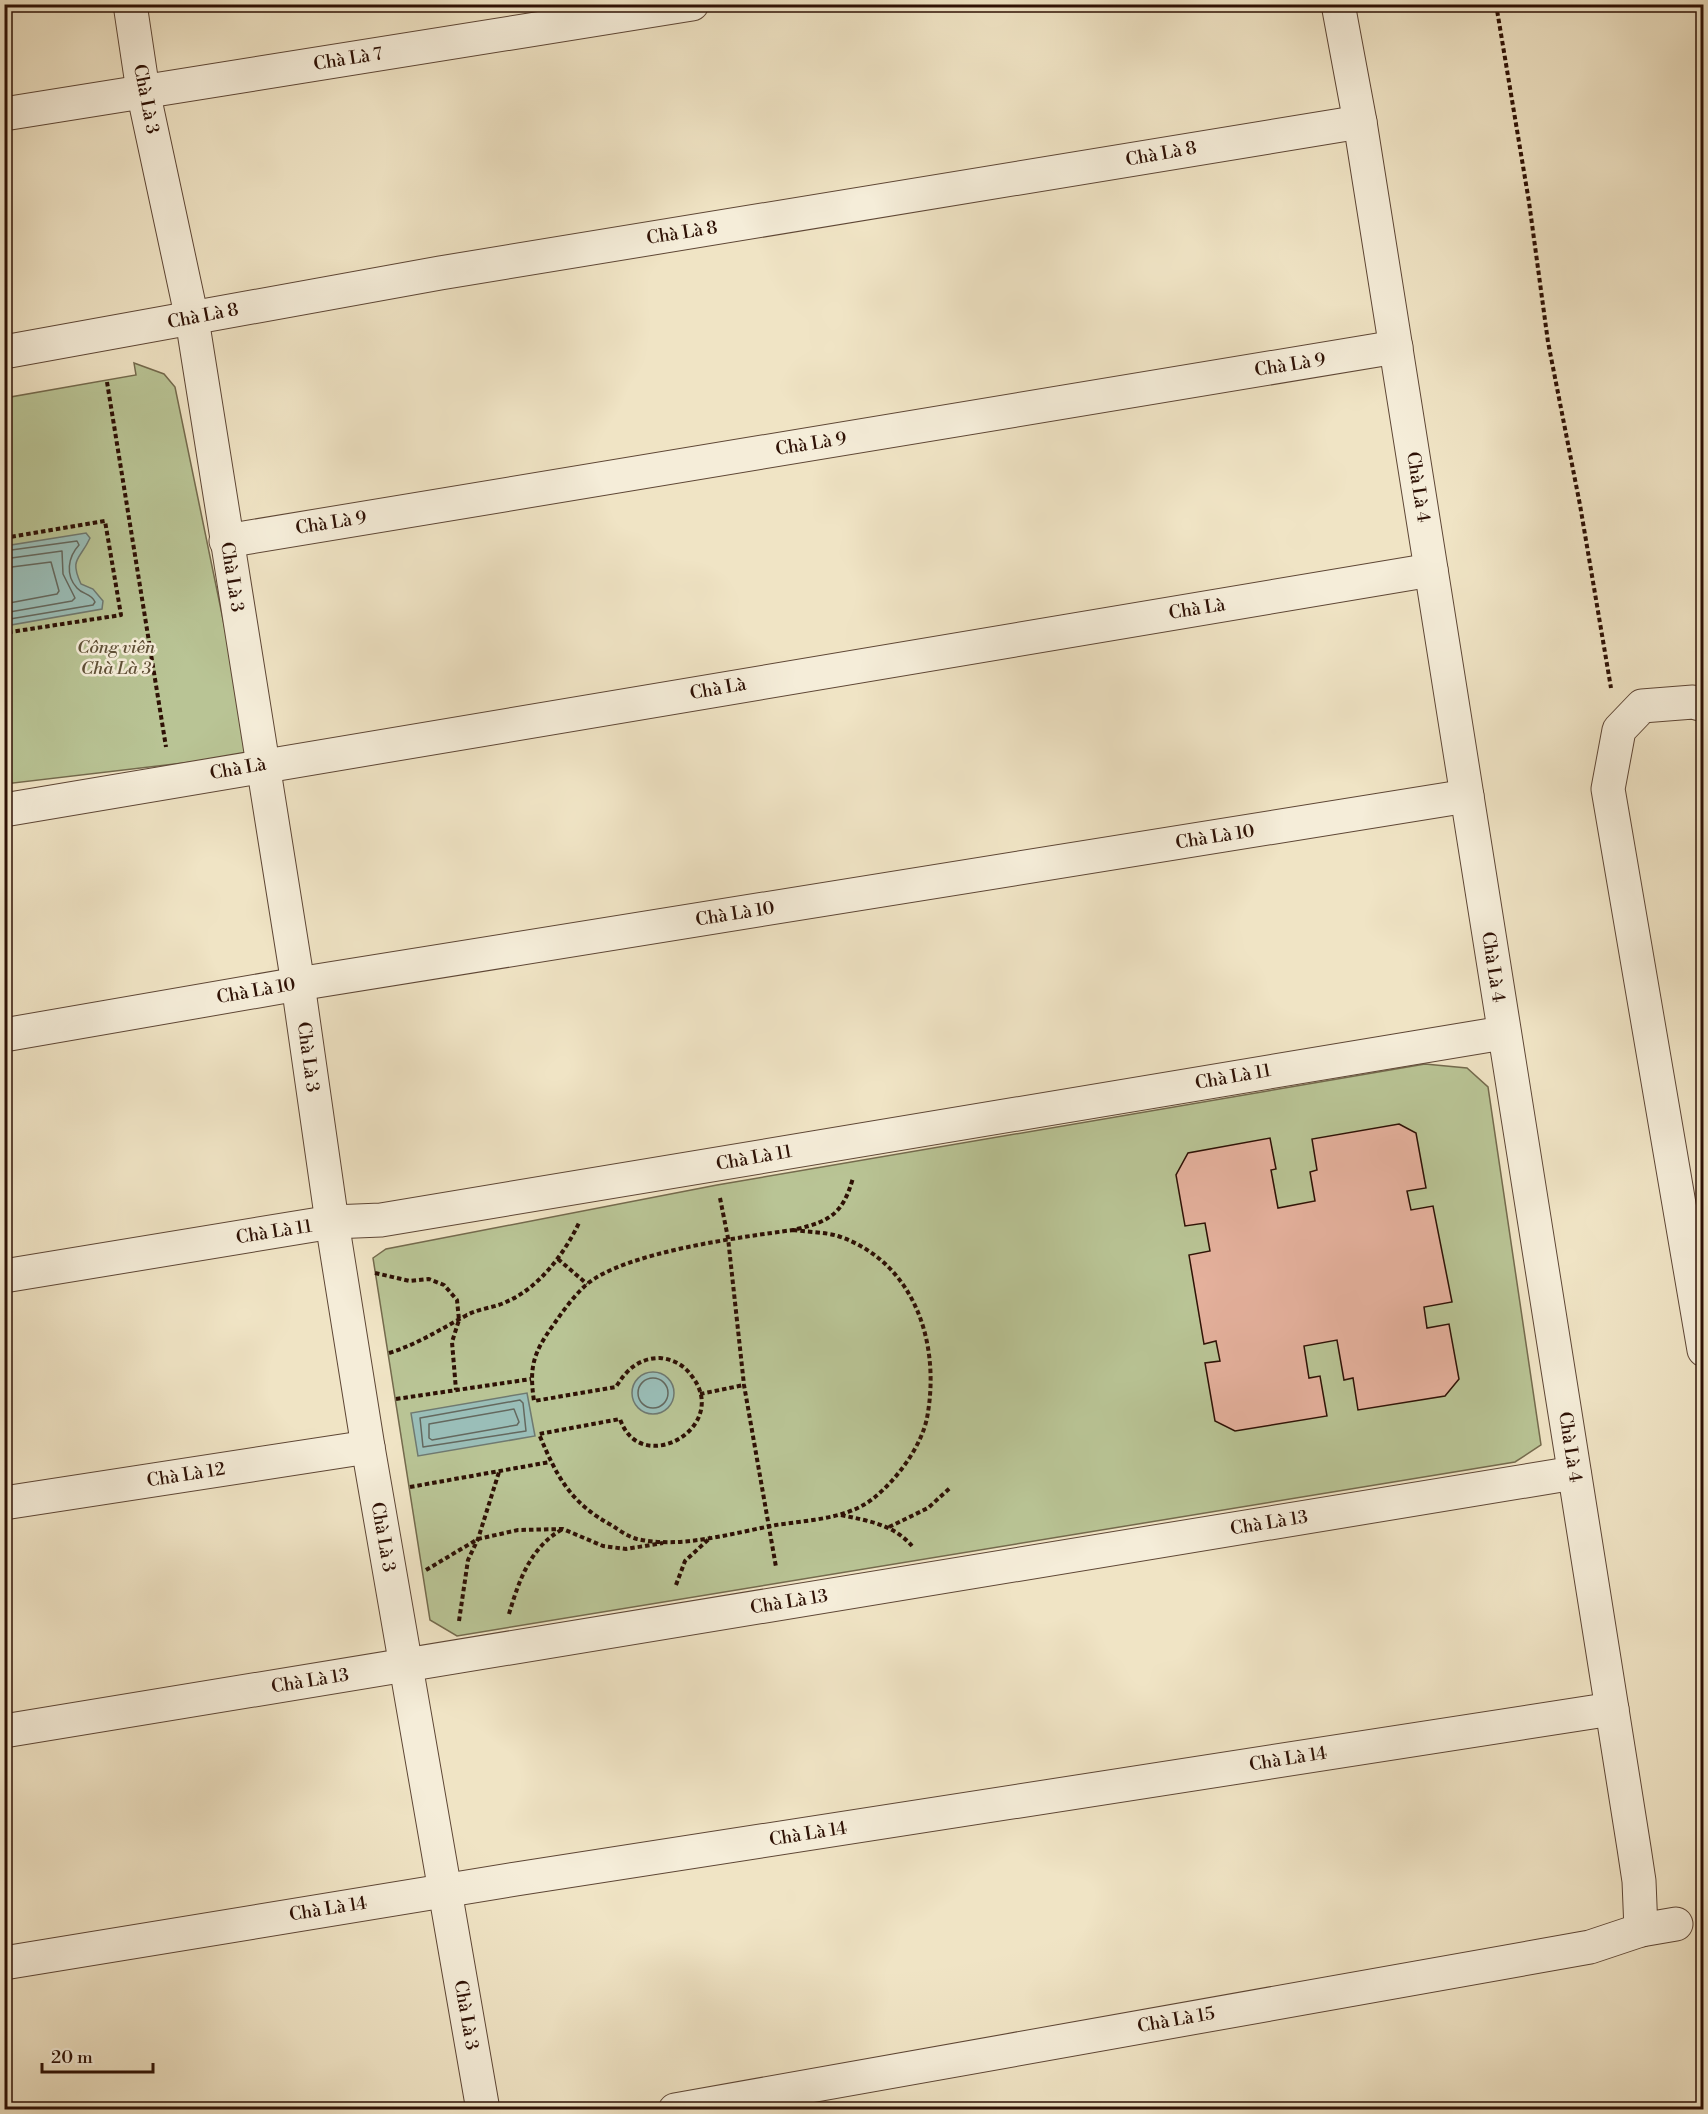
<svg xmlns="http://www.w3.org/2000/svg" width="1708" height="2114" viewBox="0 0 1708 2114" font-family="'Libre Bodoni',serif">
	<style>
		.green { fill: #b9c495; stroke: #746a4d; stroke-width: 1.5 }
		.water { fill: #9abeb8; stroke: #6f7970; stroke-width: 1.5 }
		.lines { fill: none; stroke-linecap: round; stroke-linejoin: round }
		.shore { stroke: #64685e; stroke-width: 1.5 }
		.building { fill: #e4b09c; stroke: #2e1105; stroke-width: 1.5 }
		.minor-casing { stroke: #5e4635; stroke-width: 35 }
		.path { stroke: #2e1105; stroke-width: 4; stroke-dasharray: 4.5 3; stroke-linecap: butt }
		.minor { stroke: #f5edd9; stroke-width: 33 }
		.labels { text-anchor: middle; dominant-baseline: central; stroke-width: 5; stroke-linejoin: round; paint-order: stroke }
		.street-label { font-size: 18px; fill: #2e1105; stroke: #f5edd9 }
		.park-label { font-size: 18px; font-style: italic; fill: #5f5037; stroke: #f5edd9 }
	</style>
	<rect width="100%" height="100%" fill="#f0e4c5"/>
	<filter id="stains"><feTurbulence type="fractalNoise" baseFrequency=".00333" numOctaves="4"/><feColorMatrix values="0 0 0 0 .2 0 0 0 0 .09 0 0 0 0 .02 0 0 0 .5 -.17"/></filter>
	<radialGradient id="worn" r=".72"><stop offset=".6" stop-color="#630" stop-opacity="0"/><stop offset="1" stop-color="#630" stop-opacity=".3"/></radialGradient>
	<g class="green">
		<polygon points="134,363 164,374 175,387 251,755 5,784 5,398 136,375"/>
		<polygon points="1425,1064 1467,1068 1488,1087 1541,1445 1515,1462 457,1636 430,1620 373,1258 386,1249 717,1185"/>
	</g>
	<g class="water">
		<path d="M86 533 90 538C80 560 69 558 81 584L93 589 103 601 102 609 5 626V546Z"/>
		<circle cx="653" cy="1393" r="21"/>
		<polygon points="527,1393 535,1436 418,1456 411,1413"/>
	</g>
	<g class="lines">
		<g class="shore">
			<path d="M4 551 77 541 79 545C68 557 65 575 77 588 83 595 91 593 95 602L93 605 4 620"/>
			<polyline points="4,559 62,551 63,574 75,598 72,601 4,613"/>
			<polyline points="4,568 51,562 59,591 57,594 4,604"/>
			<circle cx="653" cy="1393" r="15"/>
			<polygon points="520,1400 523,1403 526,1431 423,1447 420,1418"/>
			<polygon points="514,1409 519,1422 517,1425 432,1440 429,1438 429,1424"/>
		</g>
	</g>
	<polygon class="building" points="1399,1124 1416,1133 1426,1188 1407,1191 1411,1210 1433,1206 1452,1302 1424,1307 1427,1328 1449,1324 1459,1379 1445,1396 1358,1410 1353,1378 1344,1380 1337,1340 1304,1346 1309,1378 1320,1376 1327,1416 1235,1431 1215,1421 1205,1363 1220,1361 1216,1341 1204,1344 1189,1255 1210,1251 1205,1223 1185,1226 1176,1175 1188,1153 1270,1138 1276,1169 1271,1170 1278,1208 1315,1201 1310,1172 1317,1170 1312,1139"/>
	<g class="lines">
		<defs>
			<g id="minor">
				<polyline points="130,4 143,91 192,319 298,984 332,1222 368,1447 483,2110"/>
				<polyline points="1338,4 1360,122 1634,1848 1639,1881 1641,1930"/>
				<polyline points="4,114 692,4"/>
				<polyline points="4,352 440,273 1360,122"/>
				<polyline points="226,541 1396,347"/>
				<polyline points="1704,705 1693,702 1642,706 1619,730 1608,789 1704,1350"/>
				<polyline points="4,810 1431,570"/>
				<polyline points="4,1035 298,984 1467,796"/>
				<polyline points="4,1276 332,1222 381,1220 1503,1033"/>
				<polyline points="4,1503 368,1447"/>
				<polyline points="4,1731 1574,1473"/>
				<polyline points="4,1963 516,1879 1612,1709"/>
				<polyline points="675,2110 1590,1947 1641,1930 1676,1924"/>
			</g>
		</defs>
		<use href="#minor" class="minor-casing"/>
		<g class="path">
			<polyline points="1496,4 1529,202 1548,342 1580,505 1611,688"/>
			<polyline points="107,382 166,747"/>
			<polyline points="4,538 105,521 121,615 4,633"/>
			<polyline points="720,1198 728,1238 744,1385 776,1567"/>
			<path d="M797 1229C831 1221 843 1213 853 1178"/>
			<path d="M793 1230C807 1232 825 1232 838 1236 915 1262 941 1344 927 1418 921 1447 897 1479 875 1497 849 1519 809 1520 776 1525 733 1533 681 1549 637 1539 629 1537 620 1531 613 1526 570 1503 557 1477 539 1434L620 1419C640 1479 733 1427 691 1375 684 1365 672 1359 660 1358 639 1358 626 1370 616 1387L534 1401C529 1367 533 1353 554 1324 563 1311 573 1297 586 1285 624 1252 742 1237 793 1230Z"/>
			<polyline points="558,1259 587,1284"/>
			<polyline points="375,1273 410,1281 429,1279 444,1285 457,1300 459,1320 452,1342 456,1390"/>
			<path d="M389 1353C418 1344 441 1329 467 1315 480 1308 494 1308 506 1302 539 1288 564 1254 579 1223"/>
			<polyline points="700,1394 744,1385"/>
			<polyline points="396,1399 531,1379"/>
			<polyline points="410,1487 550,1462"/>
			<path d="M841 1515C868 1521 893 1524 912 1546"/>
			<polyline points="889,1527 928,1508 951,1487"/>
			<polyline points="426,1570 478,1539 518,1530 563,1529 603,1546 626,1549 663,1543"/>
			<polyline points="676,1585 685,1561 711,1537"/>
			<path d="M509 1614C519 1580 531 1546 563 1529"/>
			<polyline points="459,1621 468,1560 478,1539 499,1472"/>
		</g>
		<use href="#minor" class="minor"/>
	</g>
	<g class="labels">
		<g class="street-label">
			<text transform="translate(348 59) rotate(-9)">Chà Là 7</text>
			<text transform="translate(146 99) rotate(79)">Chà Là 3</text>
			<text transform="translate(1161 154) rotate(-10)">Chà Là 8</text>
			<text transform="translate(682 233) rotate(-9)">Chà Là 8</text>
			<text transform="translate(203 316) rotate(-11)">Chà Là 8</text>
			<text transform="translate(1290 365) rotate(-9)">Chà Là 9</text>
			<text transform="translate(811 444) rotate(-9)">Chà Là 9</text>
			<text transform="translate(1418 487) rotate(81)">Chà Là 4</text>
			<text transform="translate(331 523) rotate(-9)">Chà Là 9</text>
			<text transform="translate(232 577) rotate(81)">Chà Là 3</text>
			<text transform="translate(1197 609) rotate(-9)">Chà Là</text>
			<text transform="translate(718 689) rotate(-10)">Chà Là</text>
			<text transform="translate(238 769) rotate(-10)">Chà Là</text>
			<text transform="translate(1215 837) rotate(-9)">Chà Là 10</text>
			<text transform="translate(735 914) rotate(-9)">Chà Là 10</text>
			<text transform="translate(1493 967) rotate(81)">Chà Là 4</text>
			<text transform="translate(256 991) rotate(-10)">Chà Là 10</text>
			<text transform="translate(308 1057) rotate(82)">Chà Là 3</text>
			<text transform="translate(1233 1077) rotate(-10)">Chà Là 11</text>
			<text transform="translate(754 1158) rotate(-10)">Chà Là 11</text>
			<text transform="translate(274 1232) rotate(-9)">Chà Là 11</text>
			<text transform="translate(1570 1447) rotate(81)">Chà Là 4</text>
			<text transform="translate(186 1475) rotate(-9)">Chà Là 12</text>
			<text transform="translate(1269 1523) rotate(-9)">Chà Là 13</text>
			<text transform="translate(383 1537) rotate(80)">Chà Là 3</text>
			<text transform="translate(789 1602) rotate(-9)">Chà Là 13</text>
			<text transform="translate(310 1681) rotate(-9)">Chà Là 13</text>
			<text transform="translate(1288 1759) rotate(-9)">Chà Là 14</text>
			<text transform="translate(808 1834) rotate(-9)">Chà Là 14</text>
			<text transform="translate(328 1909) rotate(-9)">Chà Là 14</text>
			<text transform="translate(466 2015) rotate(80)">Chà Là 3</text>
			<text transform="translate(1176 2020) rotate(-10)">Chà Là 15</text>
		</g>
		<g class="park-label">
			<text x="116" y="647">Công viên<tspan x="116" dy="21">Chà Là 3</tspan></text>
		</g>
	</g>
	<rect width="1708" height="2114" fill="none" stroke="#f0e4c5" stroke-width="24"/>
	<rect x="6" y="6" width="1696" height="2102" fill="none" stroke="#2e1105" stroke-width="3"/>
	<rect x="12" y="12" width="1684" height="2090" fill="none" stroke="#2e1105" stroke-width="1.5"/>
	<path d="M42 2063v9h111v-9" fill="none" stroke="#2e1105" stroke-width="3"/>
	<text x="51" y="2063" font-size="18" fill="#2e1105" stroke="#f5edd9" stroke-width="4.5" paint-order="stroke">20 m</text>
	<rect width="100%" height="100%" filter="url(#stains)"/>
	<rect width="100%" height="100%" fill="url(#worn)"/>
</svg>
